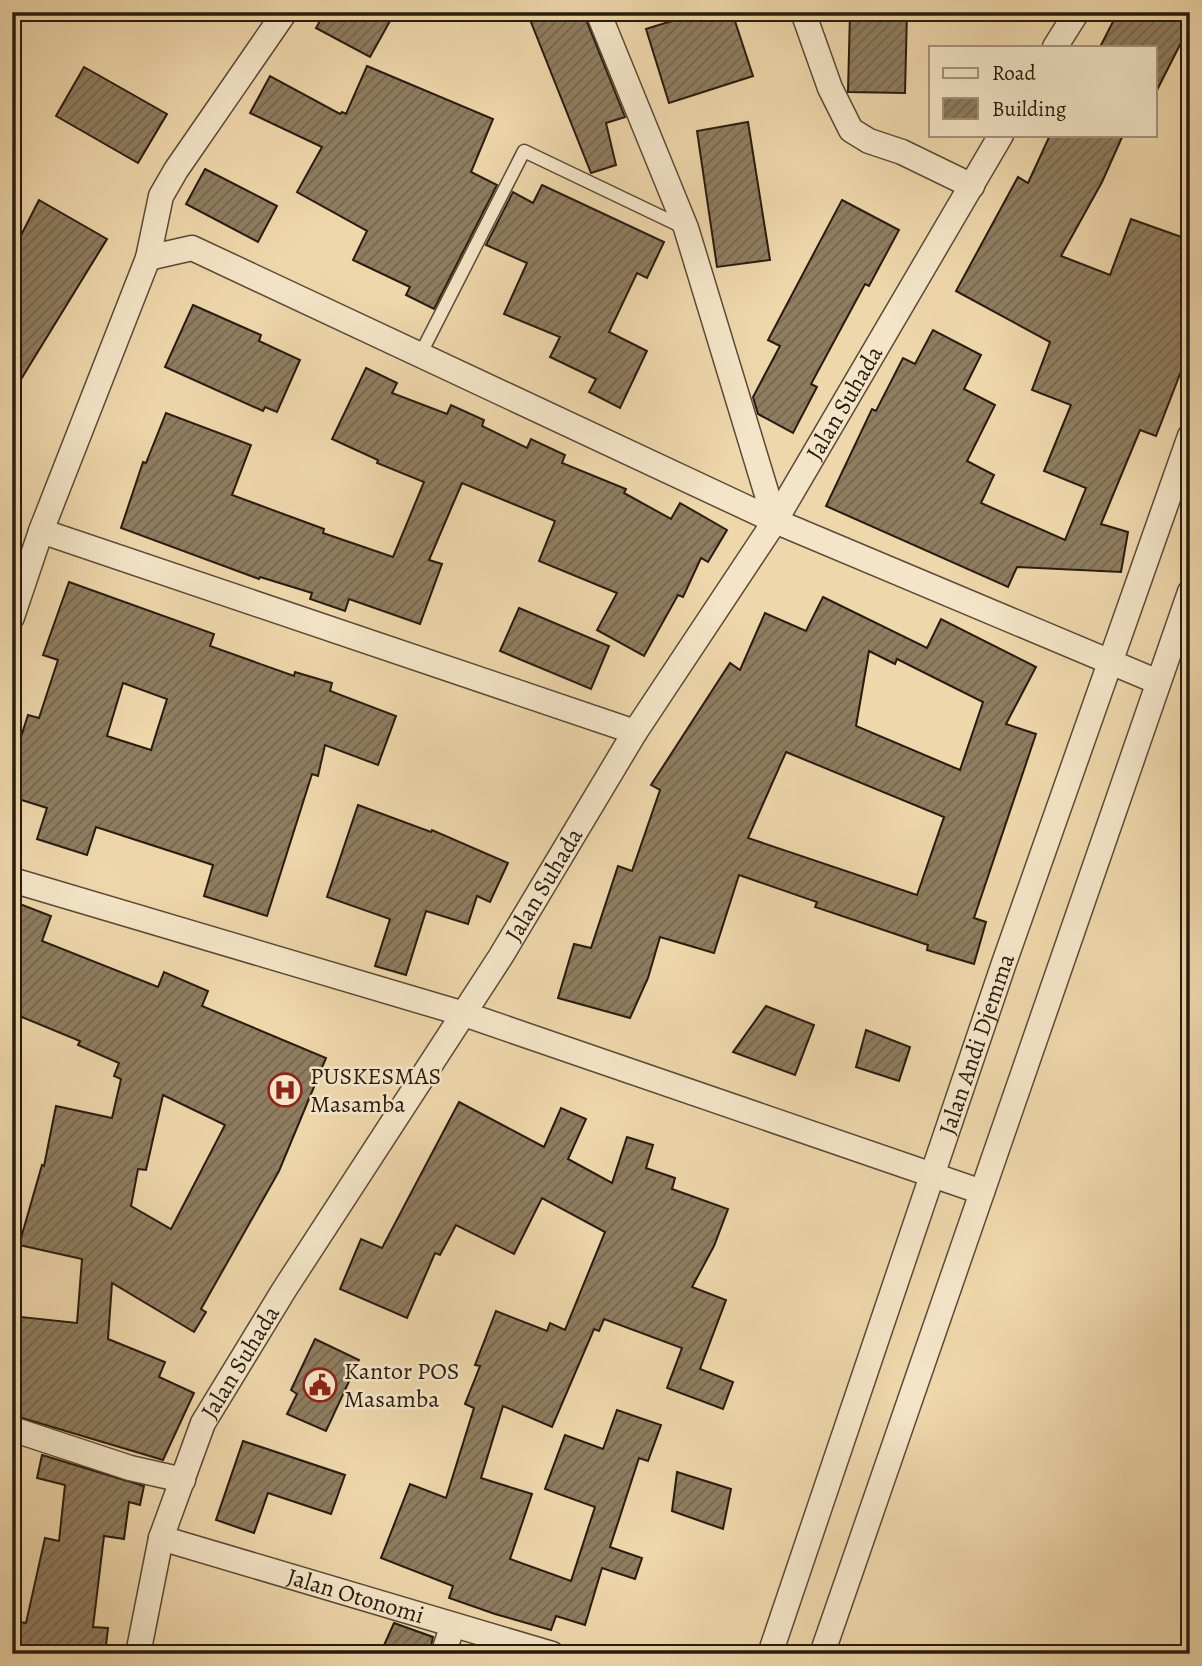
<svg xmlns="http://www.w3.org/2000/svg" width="1202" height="1666" viewBox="0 0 1202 1666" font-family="Alegreya,serif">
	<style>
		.building { fill: url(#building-hatch); stroke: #291b0f; stroke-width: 2; fill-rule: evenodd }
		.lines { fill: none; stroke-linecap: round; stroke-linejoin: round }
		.lane-casing { stroke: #5a4a36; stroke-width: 15 }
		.street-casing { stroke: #5a4a36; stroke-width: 27 }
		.lane { stroke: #f4e5c8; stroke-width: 12 }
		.street { stroke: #f4e5c8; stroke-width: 24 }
		.labels { text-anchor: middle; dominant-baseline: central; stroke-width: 5; stroke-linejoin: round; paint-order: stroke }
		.street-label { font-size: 24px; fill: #291b0f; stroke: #f4e5c8 }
		.poi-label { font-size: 24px; fill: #291b0f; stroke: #f4e5c8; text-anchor: start }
	</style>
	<defs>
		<pattern id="building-hatch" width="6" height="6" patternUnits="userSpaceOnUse" patternTransform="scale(1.75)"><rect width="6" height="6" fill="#8f7d60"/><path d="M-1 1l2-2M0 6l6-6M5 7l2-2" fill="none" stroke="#75664e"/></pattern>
	</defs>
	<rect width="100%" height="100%" fill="#eed7ab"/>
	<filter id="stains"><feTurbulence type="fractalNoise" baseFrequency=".00286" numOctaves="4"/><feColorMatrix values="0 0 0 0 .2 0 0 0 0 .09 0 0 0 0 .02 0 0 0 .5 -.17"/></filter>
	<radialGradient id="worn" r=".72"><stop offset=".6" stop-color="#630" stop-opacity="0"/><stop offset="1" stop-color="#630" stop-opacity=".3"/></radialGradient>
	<g class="building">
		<polygon points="325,12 395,12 370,57 316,28"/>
		<polygon points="527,12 583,12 625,117 606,123 616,165 591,173"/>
		<polygon points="701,12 732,12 753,76 669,103 646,29"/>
		<polygon points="850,12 907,12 905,93 848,92"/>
		<polygon points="1118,12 1190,12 1190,25 1155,94 1155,47 1100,47"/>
		<polygon points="367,66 493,119 471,172 497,185 434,309 406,295 410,287 353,260 367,231 297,192 322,147 250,113 270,76 340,114 342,112 346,114"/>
		<polygon points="84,67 167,114 138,163 56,116"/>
		<polygon points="748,122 770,260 717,267 697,131"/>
		<polygon points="1050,135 1123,135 1102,182 1061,256 1110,275 1131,219 1190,240 1190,348 1156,436 1140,430 1101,524 1128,532 1121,572 1017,567 1008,587 826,506 872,409 876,411 903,358 915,364 933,330 981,355 964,389 995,405 967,461 994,475 981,503 1065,540 1086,488 1044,471 1071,405 1032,390 1050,342 956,291 1018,177 1028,183"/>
		<polygon points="205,169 277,206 258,242 186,204"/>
		<polygon points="542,185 664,242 647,278 637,273 609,332 647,351 620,408 589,392 596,379 550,357 560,337 504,314 527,263 486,245 513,192 533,203"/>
		<polygon points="39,200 107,239 12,394 12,253"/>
		<polygon points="842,200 899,230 869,286 865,284 811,384 817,387 793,433 758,414 753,397 780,346 768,340"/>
		<polygon points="193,305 261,335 259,341 300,360 277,412 265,407 263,411 165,367"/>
		<polygon points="366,368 397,383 392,393 447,414 451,405 484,420 482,426 527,448 531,439 565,455 562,463 626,489 624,493 671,519 680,503 727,530 708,562 701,558 683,597 678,595 644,656 597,630 617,593 539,561 555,521 462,483 429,560 442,564 420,624 349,599 345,611 310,599 312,593 260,577 259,579 121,528 143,462 146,463 166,413 251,445 232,495 324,529 323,533 393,557 424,482 377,463 378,460 332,439"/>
		<path d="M69 582 214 634 210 646 294 676 295 672 332 683 330 691 396 716 378 765 325 745 318 776 312 774 267 916 204 896 213 865 96 827 87 855 37 839 47 808 12 797V765L28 715 39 718 58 660 43 655ZM123 683 167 699 151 750 107 736Z"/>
		<path d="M823 597 927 648 941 619 1036 667 1006 724 1036 734 974 918 986 922 974 964 927 950 928 945 815 907 817 902 739 875 714 953 660 937 648 978 630 1018 558 998 574 944 591 948 618 866 632 871 660 790 651 785 730 663 740 670 765 613 806 631ZM869 651 895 664 897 659 983 702 960 770 856 726ZM786 752 944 817 917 895 748 838Z"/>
		<polygon points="519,608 609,646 591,689 500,651"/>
		<polygon points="358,805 431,832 432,830 508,863 490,902 477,896 468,924 426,911 406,975 375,966 390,919 327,897"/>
		<path d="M12 901 51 916 42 941 158 987 164 972 208 991 202 1006 326 1058 279 1171 201 1309 206 1312 194 1332 112 1283 108 1339 165 1362 159 1377 194 1393 163 1460 12 1415V1316L77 1323 82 1259 19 1245 42 1165 44 1166 56 1106 112 1118 121 1079 114 1076 119 1063 78 1045 80 1041 12 1013ZM163 1095 225 1125 171 1229 131 1206 138 1169 146 1170Z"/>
		<polygon points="766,1006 814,1025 795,1075 733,1052"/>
		<polygon points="866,1030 910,1047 899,1081 856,1067"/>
		<polygon points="459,1102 544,1147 561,1108 586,1119 568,1159 612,1183 627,1137 653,1145 646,1168 675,1178 672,1189 728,1209 714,1246 692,1287 726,1300 700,1369 733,1382 723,1409 667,1388 682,1348 604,1319 599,1331 594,1329 552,1427 503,1406 481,1478 532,1494 510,1559 571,1581 595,1507 545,1489 565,1435 603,1449 617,1410 661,1425 648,1461 639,1458 610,1547 642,1558 635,1579 602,1568 585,1625 556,1616 551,1630 495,1614 449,1598 453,1586 381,1558 410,1484 446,1498 474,1408 465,1404 480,1366 475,1365 496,1311 547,1331 550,1323 565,1330 605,1232 542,1198 514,1254 456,1225 440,1255 435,1253 407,1318 340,1289 361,1239 382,1248"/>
		<polygon points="315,1339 359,1360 326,1431 287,1414 297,1394 291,1390"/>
		<polygon points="243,1441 345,1475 331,1514 268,1493 254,1533 216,1520"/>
		<polygon points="42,1455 144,1486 140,1505 129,1502 124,1539 104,1536 93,1627 108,1628 105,1654 12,1654 12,1621 26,1623 45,1538 59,1541 65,1485 37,1478"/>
		<polygon points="677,1472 731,1489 723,1529 672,1511"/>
		<polygon points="394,1623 433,1637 429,1654 380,1654"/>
	</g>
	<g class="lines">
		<defs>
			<polyline id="lane" points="420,355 524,151 685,228"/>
			<g id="street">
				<polyline points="598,12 686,228 775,521"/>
				<polyline points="803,12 830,88 851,130 869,141 902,152 972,186"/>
				<polyline points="1055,47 1077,12"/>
				<polyline points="148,258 161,196 176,170 285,12"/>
				<polyline points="41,531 635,732"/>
				<polyline points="12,617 41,531 148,258 192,248 775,521 1158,682"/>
				<polyline points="12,880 464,1014 982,1192"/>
				<polyline points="12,1429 130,1468 183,1480"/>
				<path id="s1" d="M161 1538 552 1654"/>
				<path id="s2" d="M138 1654 161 1538 203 1423 284 1290 501 956 635 732 775 521 1001 135"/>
				<polyline points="443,1654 453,1625"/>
				<path id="s3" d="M770 1654 1004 963 1190 436"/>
				<polyline points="822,1654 1190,592"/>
			</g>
		</defs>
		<use href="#lane" class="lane-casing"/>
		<use href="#street" class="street-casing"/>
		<use href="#lane" class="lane"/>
		<use href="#street" class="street"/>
	</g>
	<defs>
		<symbol id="hospital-ring" viewBox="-11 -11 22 22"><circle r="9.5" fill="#f4e5c8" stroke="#8f2418" stroke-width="1.5"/><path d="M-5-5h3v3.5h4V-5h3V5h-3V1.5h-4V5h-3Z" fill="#8f2418"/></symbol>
		<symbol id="civic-ring" viewBox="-11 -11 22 22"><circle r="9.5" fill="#f4e5c8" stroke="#8f2418" stroke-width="1.5"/><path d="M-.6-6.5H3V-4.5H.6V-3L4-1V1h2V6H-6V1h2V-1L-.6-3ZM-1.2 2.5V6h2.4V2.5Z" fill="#8f2418"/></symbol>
	</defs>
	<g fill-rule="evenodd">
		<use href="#hospital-ring" x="266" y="1071" width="38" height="38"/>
		<use href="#civic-ring" x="301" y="1366" width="38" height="38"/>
	</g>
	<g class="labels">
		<g class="street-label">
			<text stroke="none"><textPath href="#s2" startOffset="1446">Jalan Suhada</textPath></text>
			<text stroke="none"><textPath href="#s2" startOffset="878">Jalan Suhada</textPath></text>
			<text stroke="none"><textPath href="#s3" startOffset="644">Jalan Andi Djemma</textPath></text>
			<text stroke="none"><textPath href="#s2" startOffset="312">Jalan Suhada</textPath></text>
			<text stroke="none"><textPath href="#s1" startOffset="203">Jalan Otonomi</textPath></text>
		</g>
		<g class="poi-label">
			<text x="310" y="1076">PUSKESMAS<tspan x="310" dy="28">Masamba</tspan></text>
			<text x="344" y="1371">Kantor POS<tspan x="344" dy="28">Masamba</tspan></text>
		</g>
	</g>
	<rect width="1202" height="1666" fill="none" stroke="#eed7ab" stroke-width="42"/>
	<rect x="14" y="14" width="1174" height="1638" fill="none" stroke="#291b0f" stroke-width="3.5"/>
	<rect x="21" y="21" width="1160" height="1624" fill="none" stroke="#291b0f" stroke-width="2"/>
	<rect x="929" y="46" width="228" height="91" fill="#f4e5c8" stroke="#a3947e" stroke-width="2"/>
	<rect x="943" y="68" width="35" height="10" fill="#f4e5c8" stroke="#a3947e" stroke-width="2"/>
	<text x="992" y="80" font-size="21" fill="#291b0f">Road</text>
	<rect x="943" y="98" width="35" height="21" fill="url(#building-hatch)" stroke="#a3947e" stroke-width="2"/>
	<text x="992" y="116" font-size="21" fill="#291b0f">Building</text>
	<rect width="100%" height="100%" filter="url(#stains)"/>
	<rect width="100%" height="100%" fill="url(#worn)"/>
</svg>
